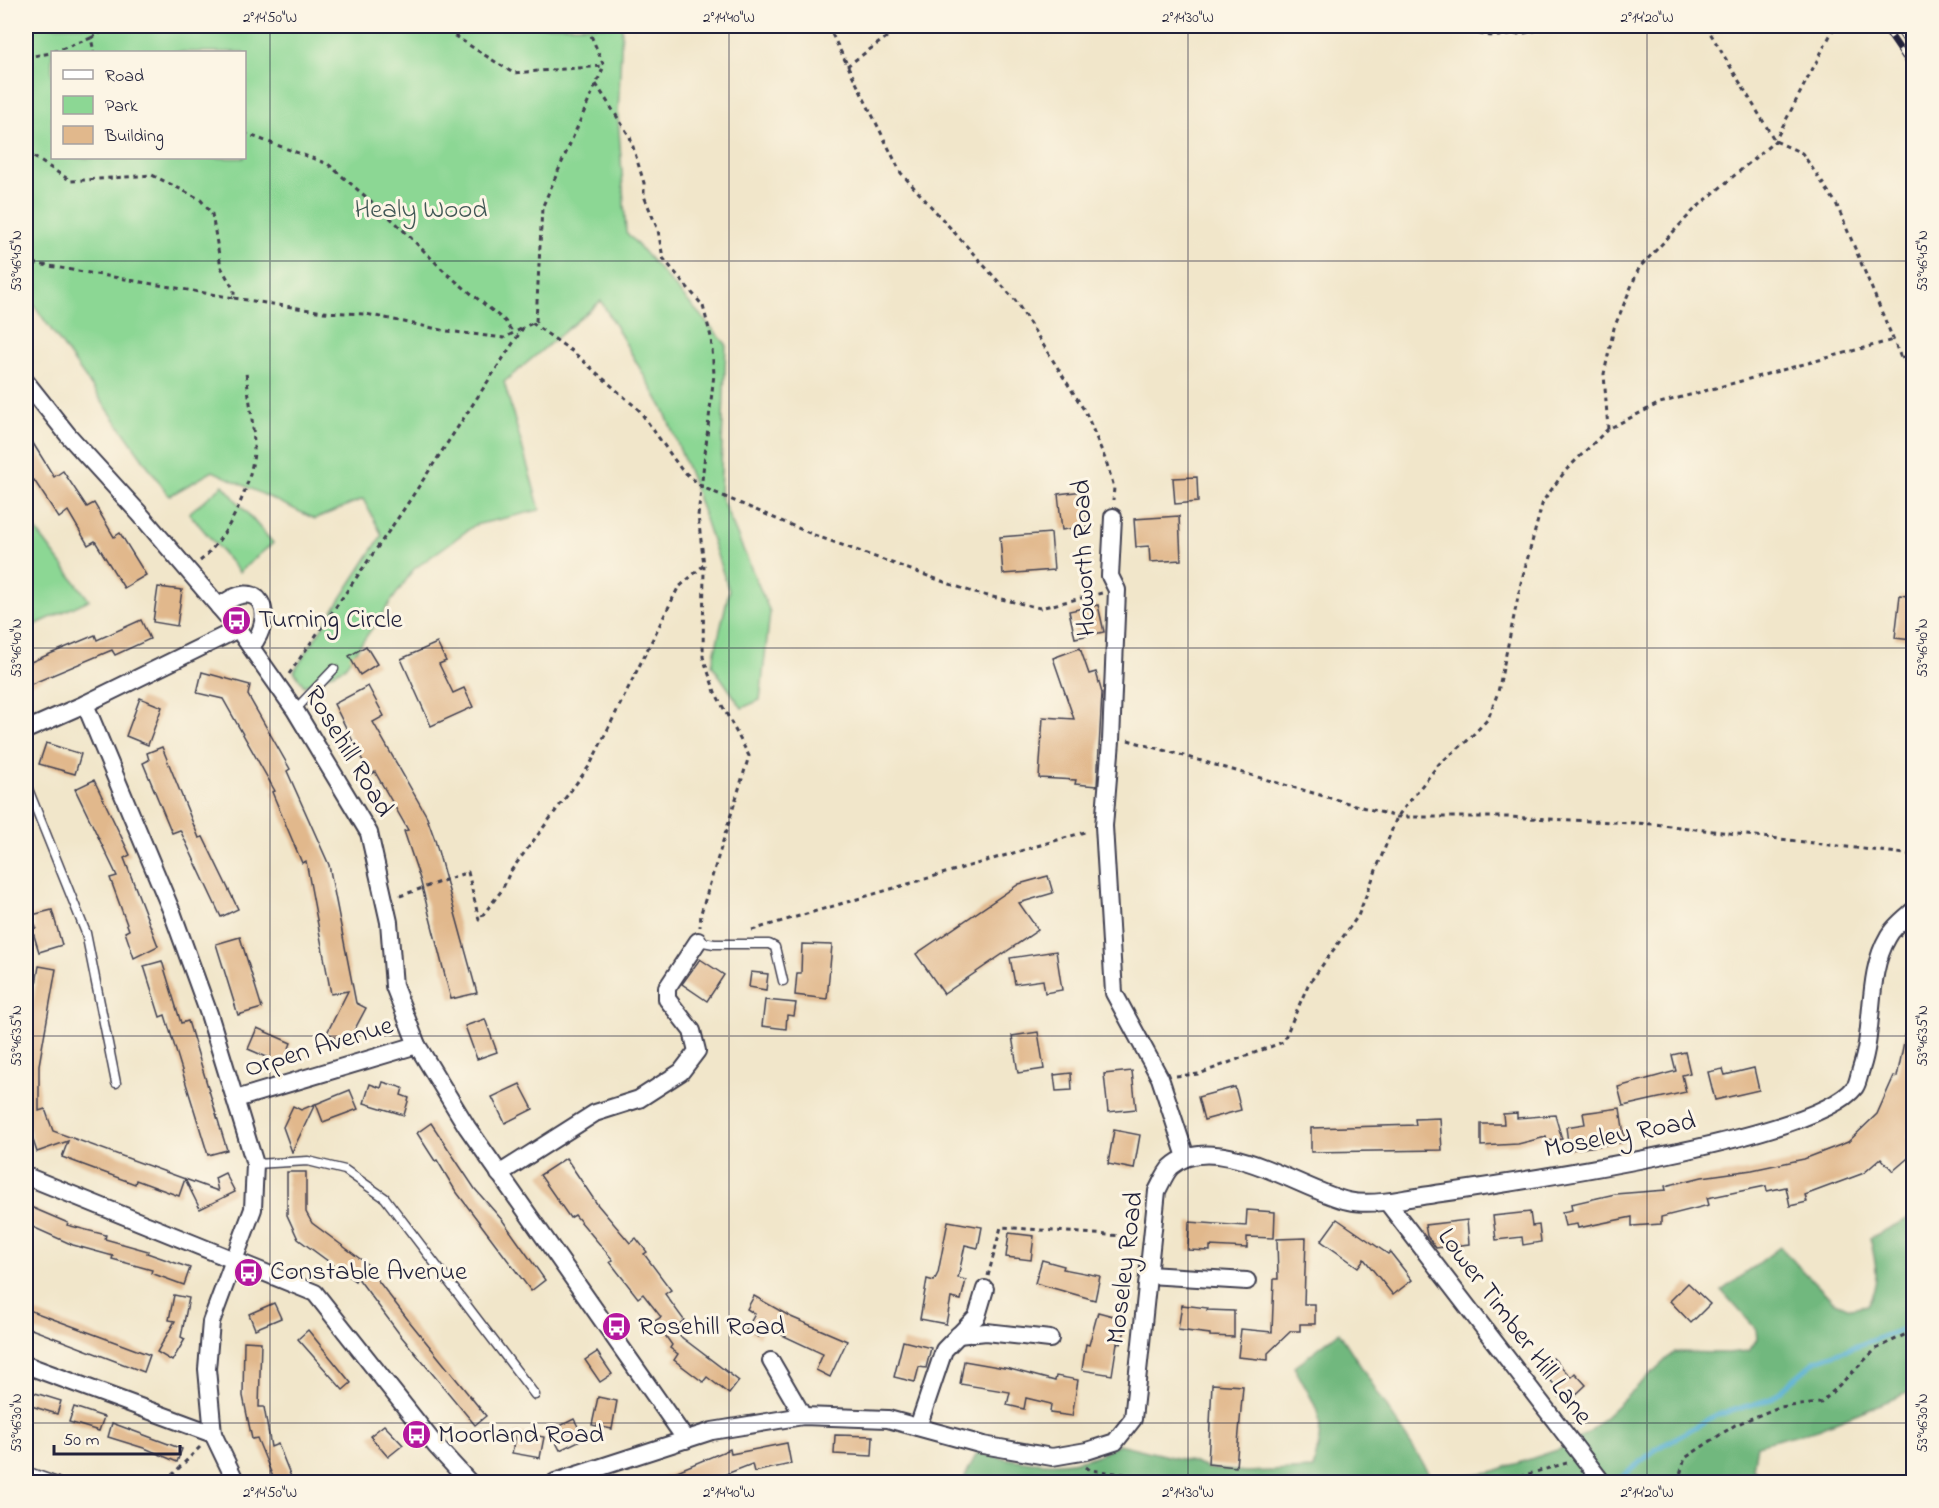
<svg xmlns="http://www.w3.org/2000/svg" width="1939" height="1508" viewBox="0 0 1939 1508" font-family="'Indie Flower',sans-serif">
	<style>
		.green { fill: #8cd794; stroke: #577c68; stroke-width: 1.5; fill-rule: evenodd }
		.forest { fill: #71b87e; stroke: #4a6d5c; stroke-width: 1.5 }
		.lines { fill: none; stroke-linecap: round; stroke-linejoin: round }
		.stream { stroke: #53aed1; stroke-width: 5 }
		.building { fill: #e1b88c }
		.service-casing { stroke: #413f50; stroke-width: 11 }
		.minor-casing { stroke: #413f50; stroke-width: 20 }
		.path { stroke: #413f50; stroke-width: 3; stroke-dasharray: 4.5 4.5; stroke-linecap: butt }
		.service { stroke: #fff; stroke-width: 8 }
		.minor { stroke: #fff; stroke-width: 16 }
		.rail-casing { stroke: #22223b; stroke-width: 7 }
		.rail { stroke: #fcf5e5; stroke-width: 4.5; stroke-dasharray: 14; stroke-linecap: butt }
		.ticks { fill: none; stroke: #22223b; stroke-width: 1.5; stroke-opacity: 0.45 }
		.labels { text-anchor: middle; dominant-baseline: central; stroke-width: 6; stroke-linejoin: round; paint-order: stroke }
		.park-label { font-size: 27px; fill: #425856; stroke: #fcf5e5 }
		.street-label { font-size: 27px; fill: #22223b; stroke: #fcf5e5 }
		.poi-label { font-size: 27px; fill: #22223b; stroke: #fcf5e5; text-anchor: start }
		.neatline { fill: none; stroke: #22223b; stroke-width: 2 }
		.ticks-label { font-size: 15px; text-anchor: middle; fill: #22223b }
	</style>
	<rect width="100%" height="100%" fill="#fcf5e5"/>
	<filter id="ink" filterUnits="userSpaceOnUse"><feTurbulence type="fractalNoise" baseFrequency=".0167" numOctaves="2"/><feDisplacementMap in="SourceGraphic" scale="12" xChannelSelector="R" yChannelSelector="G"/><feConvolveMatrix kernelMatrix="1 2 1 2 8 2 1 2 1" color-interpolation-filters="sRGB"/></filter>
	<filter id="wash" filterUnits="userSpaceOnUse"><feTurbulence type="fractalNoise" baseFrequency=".008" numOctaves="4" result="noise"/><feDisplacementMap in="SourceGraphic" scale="24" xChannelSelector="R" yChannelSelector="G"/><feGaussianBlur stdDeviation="1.35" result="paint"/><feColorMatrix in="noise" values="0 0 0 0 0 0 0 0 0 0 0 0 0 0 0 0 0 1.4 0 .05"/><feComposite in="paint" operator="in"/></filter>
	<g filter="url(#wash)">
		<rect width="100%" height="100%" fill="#f1e6ca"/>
		<g class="green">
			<path d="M26 26H622L618 116 626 232 726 344 720 495 770 612 760 700 742 708 712 665 729 591 692 480 664 410 601 301 504 382 540 510 475 525 414 569 344 668 304 686 294 671 382 535 363 499 315 519 213 471 169 496 26 294ZM52 52H244V158H52Z"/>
			<polygon points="223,485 273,543 239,572 189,513"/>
			<polygon points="26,517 89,600 26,629"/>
		</g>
		<path class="forest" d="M1913 1216V1391L1818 1429 1757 1445 1753 1469 1774 1482H962L977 1453C1028 1462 1073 1474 1119 1444L1192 1462 1209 1469 1247 1472 1313 1469C1327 1417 1319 1412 1294 1367L1339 1332 1433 1479 1491 1472 1560 1449 1588 1433 1674 1352 1727 1353 1749 1351 1757 1339 1756 1329 1722 1291 1780 1247 1833 1301 1850 1308 1867 1305C1881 1282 1876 1263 1870 1238Z"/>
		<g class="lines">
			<polyline class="stream" points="1618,1480 1655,1450 1714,1416 1771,1399 1815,1361 1914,1325"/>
		</g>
		<g id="blocks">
			<g class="building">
				<polygon points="26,432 54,477 63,471 87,507 94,503 114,537 120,533 146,575 124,588 95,541 88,545 68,511 59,518 34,480 26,485"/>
				<polygon points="1197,477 1198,502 1175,504 1173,478"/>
				<polygon points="1084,491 1088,526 1062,530 1058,494"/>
				<polygon points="1179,516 1181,560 1150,562 1149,546 1136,547 1134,519"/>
				<polygon points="1051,533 1054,570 1003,574 1000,537"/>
				<polygon points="158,587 182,590 177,626 153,622"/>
				<polygon points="1900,595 1914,597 1912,640 1895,638"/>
				<polygon points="1098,605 1104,632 1075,638 1069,611"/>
				<polygon points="141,620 150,639 115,655 112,650 29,685 26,664 95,635 97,640"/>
				<polygon points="437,643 446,661 439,664 453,693 464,688 473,707 431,726 401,659"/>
				<polygon points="366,646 377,664 360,675 349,656"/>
				<polygon points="1080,648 1089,674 1096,672 1102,693 1097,786 1075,784 1076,780 1039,778 1043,717 1074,719 1053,658"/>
				<polygon points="202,672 250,685 248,695 290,769 287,771 329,865 356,1003 366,1008 347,1044 327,1033 348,991 331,994 306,861 302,863 272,792 275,791 223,699 197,693"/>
				<polygon points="368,686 384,716 373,722 426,815 435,840 477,993 451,999 420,879 404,831 408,830 375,772 370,775 334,704"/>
				<polygon points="140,698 162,707 148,745 126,736"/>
				<polygon points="46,743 81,754 75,774 39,764"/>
				<polygon points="162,747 199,838 203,837 238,909 221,917 180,830 172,833 143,763 149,760 147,753"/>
				<polygon points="94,780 130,855 124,858 158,946 134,958 125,932 129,930 110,878 117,876 75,789"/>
				<polygon points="1048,876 1053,893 1019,903 1038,930 944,994 916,954 1019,884"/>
				<polygon points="52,910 62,945 39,952 32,929 36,928 32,915"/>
				<polygon points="240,937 262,1008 238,1015 216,944"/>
				<polygon points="802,944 832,945 827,999 795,995 797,973 801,973"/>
				<polygon points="1056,951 1062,990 1045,993 1043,980 1015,984 1010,958"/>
				<polygon points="700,959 724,975 707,1001 682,984"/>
				<polygon points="162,961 181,1023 188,1021 227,1150 208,1155 165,1015 160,1017 144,966"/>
				<polygon points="39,966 56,969 39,1065 39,1111 45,1109 53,1131 218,1191 215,1178 225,1173 235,1192 200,1209 185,1179 179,1196 136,1180 135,1184 62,1157 68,1141 37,1152 26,1120 26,1043"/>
				<polygon points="751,972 768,974 766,990 749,987"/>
				<polygon points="765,1000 796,1003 794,1016 787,1015 786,1029 762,1026"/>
				<polygon points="485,1019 497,1052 477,1059 465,1026"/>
				<polygon points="1907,1027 1914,1028 1914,1120 1907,1136 1914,1143 1914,1153 1893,1171 1881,1158 1864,1173 1805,1195 1807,1202 1790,1206 1786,1187 1767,1191 1766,1186 1707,1198 1709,1205 1661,1217 1661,1224 1632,1226 1632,1217 1578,1228 1577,1224 1565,1226 1562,1212 1572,1210 1571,1204 1615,1194 1666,1190 1665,1186 1702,1177 1752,1170 1804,1159 1848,1142 1877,1114 1894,1076 1897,1077"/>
				<polygon points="257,1028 291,1043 283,1064 248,1049"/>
				<polygon points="1038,1032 1044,1069 1018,1073 1012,1036"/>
				<polygon points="1685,1052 1690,1073 1682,1075 1686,1092 1623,1106 1618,1087 1676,1071 1672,1055"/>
				<polygon points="1754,1068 1759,1090 1715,1100 1708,1072 1723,1069 1725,1075"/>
				<polygon points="1132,1071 1136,1109 1108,1112 1104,1074"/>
				<polygon points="1071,1073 1072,1090 1056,1091 1054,1075"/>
				<polygon points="383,1082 403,1088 401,1095 409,1098 404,1115 364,1103 370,1084 381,1088"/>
				<polygon points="520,1084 533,1109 505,1123 492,1097"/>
				<polygon points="1235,1087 1241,1110 1204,1120 1198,1097"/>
				<polygon points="350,1090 358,1109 323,1122 316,1104"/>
				<polygon points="315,1104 292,1152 283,1127 293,1106 301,1110"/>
				<polygon points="1620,1108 1625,1142 1569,1150 1566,1127 1585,1124 1583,1113"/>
				<polygon points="1517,1113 1517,1118 1555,1115 1562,1139 1547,1141 1546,1137 1518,1144 1481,1146 1481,1124 1504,1124 1503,1114"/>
				<polygon points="1440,1118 1442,1150 1311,1152 1311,1128 1416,1125 1415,1119"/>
				<polygon points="431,1123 475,1189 503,1221 545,1280 531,1291 455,1190 437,1160 435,1161 417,1133"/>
				<polygon points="1114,1130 1140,1135 1134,1169 1108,1164"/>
				<polygon points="566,1158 597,1204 630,1243 636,1238 647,1252 644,1254 671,1290 665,1294 684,1320 672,1330 739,1381 729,1394 707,1377 703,1382 674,1360 678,1354 670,1348 672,1345 655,1321 661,1317 643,1294 638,1298 610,1262 613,1260 575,1215 570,1218 540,1175"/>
				<polygon points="287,1172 306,1172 306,1212 312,1223 367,1264 366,1265 409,1321 486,1416 475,1425 401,1336 357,1277 355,1281 298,1239 287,1215"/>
				<polygon points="26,1205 68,1223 67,1225 106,1235 105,1239 148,1251 147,1253 190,1268 184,1285 151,1273 152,1270 112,1259 113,1256 73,1245 26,1224"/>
				<polygon points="1247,1210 1275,1212 1274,1238 1247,1237 1247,1248 1210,1246 1210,1251 1188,1250 1189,1222 1246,1226"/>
				<polygon points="1530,1212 1532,1226 1539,1225 1541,1242 1523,1245 1522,1237 1496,1240 1493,1216"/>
				<polygon points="1337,1219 1388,1254 1390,1252 1412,1280 1393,1295 1364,1259 1358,1267 1321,1241"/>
				<polygon points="1467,1220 1469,1244 1436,1248 1427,1236 1425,1225"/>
				<polygon points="948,1221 982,1227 978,1248 965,1245 958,1278 966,1280 961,1300 951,1298 946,1324 920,1319 927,1279 934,1281 938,1273"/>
				<polygon points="1009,1233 1034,1236 1031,1260 1006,1257"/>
				<polygon points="1306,1238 1304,1304 1315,1304 1315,1324 1300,1324 1300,1331 1291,1331 1268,1353 1268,1360 1238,1357 1241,1329 1272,1332 1274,1279 1278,1279 1277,1239"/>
				<polygon points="1042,1260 1064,1266 1063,1269 1100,1276 1095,1300 1035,1283"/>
				<polygon points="1688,1283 1710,1304 1691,1323 1670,1301"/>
				<polygon points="174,1295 189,1298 181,1337 185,1339 172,1361 157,1352 175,1321 169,1320"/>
				<polygon points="754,1296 791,1317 847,1341 830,1377 816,1370 823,1354 765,1327 759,1337 746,1330 755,1314 747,1309"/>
				<polygon points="274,1303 281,1318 255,1329 249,1314"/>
				<polygon points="1182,1305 1208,1308 1207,1310 1234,1311 1234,1337 1210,1336 1210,1334 1178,1330"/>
				<polygon points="26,1309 150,1355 144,1372 26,1327"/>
				<polygon points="1098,1312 1128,1320 1121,1344 1117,1343 1112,1375 1082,1370 1086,1344 1089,1345"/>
				<polygon points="308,1330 351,1383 343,1390 298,1339"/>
				<polygon points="244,1341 261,1342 259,1407 264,1407 271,1447 278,1444 293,1482 275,1482 257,1438 252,1439 243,1396"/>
				<polygon points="903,1341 931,1348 926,1368 919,1367 915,1382 894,1377"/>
				<polygon points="597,1352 612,1374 600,1382 585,1360"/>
				<polygon points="1553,1358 1571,1377 1575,1373 1586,1385 1566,1404 1554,1391 1557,1387 1540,1370"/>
				<polygon points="964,1361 1010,1369 1055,1381 1056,1376 1078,1380 1072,1416 1050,1413 1051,1404 1026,1398 1024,1409 1007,1405 1010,1392 960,1384"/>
				<polygon points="1212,1384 1243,1386 1236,1467 1208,1464"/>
				<polygon points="32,1392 61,1401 57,1414 28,1405"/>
				<polygon points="598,1397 617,1401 612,1429 592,1425"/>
				<polygon points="74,1407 104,1417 99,1431 69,1422"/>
				<polygon points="574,1419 582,1434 579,1435 581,1440 560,1450 550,1431"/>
				<polygon points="112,1423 182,1449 177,1462 147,1449 108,1437"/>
				<polygon points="384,1425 403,1445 388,1457 370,1436"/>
				<polygon points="516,1432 544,1437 540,1458 512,1453"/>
				<polygon points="835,1435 873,1436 872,1456 834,1454"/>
				<polygon points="787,1443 791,1464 754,1472 752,1464 706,1482 651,1482 730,1449 731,1454"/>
			</g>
		</g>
	</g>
	<g filter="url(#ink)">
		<use href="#blocks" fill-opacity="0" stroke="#413f50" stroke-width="1.5"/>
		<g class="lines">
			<defs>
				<g id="service">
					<polyline points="295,710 334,669"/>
					<polyline points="26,784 86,933 116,1083"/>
					<polyline points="698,941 714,944 769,944 775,947 783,981"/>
					<polyline points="255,1164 308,1161 345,1170 385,1198 535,1395"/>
					<polyline points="26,1471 57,1482"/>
				</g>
				<g id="minor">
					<polyline points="26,382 68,435 139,513 238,629 295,710 369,833 389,922 394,986 417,1045 467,1127 686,1440"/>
					<polyline points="1113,517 1110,576 1117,590 1111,741 1104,826 1114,993 1160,1078 1186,1157"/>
					<path d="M219 607C259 574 278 613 251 647"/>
					<polyline points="85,704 172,912 209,1014 255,1164 253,1209 211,1322 207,1369 213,1434 236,1482"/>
					<polyline points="26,730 85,704 238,629"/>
					<polyline points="236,1099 417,1045"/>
					<polyline points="499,1174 595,1113 639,1099 681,1072 697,1051 692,1031 667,999 667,988 698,941"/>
					<polyline points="26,1176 315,1293 436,1446 469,1482"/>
					<polyline points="1387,1202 1602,1482"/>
					<polyline points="1148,1275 1247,1281"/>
					<polyline points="958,1335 986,1332 1050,1339"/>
					<polyline points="771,1361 803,1416"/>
					<polyline points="26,1365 213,1434"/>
					<polyline points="918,1427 944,1350 977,1316 985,1289"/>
					<path d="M555 1482 712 1431 803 1416 888 1419 983 1445 1052 1457 1087 1451 1115 1442 1133 1419 1157 1191C1161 1184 1165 1173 1171 1167 1213 1128 1303 1191 1348 1201 1365 1205 1387 1202 1404 1199 1483 1186 1814 1143 1855 1087 1858 1083 1859 1075 1861 1069 1875 1028 1866 974 1888 937 1893 927 1905 918 1914 910"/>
				</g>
			</defs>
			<use href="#service" class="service-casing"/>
			<use href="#minor" class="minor-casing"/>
			<g class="path">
				<polyline points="439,26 513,73 604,66"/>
				<polyline points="828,26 901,173 1015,300 1086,413 1106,461 1114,487 1113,500"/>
				<path d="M1463 26C1486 45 1529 32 1556 26"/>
				<polyline points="1706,26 1775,141 1802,153 1836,203 1901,358 1914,367"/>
				<polyline points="91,38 113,26"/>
				<polyline points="53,52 91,38 94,52"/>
				<polyline points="26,57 52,53"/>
				<polyline points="847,66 902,26"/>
				<polyline points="596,84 630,137 644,183 644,196 658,230 663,258 703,306 711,337 714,374 698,516 704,565 703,657 715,692 749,756 701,913 700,927"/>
				<polyline points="244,133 328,164 395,222 447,274 505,321 511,330 511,334"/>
				<polyline points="26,152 71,181 152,175 200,199 212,214 221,267 234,290 234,298 26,262"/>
				<polyline points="234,298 323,312 366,314 447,331 504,338 521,329"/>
				<polyline points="532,323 573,352 639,410 681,469 702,487 814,535 975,593 1040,608 1102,593"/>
				<polyline points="1901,358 1914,353"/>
				<polyline points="1608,429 1604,374 1614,328 1639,268 1695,209 1775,141 1835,26"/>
				<path d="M200 561C227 538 247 495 253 460 257 442 248 393 246 372"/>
				<polyline points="289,674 400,515 523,328 536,321 542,208 604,66 587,26"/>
				<polyline points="1128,740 1397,817 1507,817 1654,824 1914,855"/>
				<polyline points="400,896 468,872 479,920 502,890 510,872 590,765 678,588 704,565"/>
				<polyline points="752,930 1088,831"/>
				<polyline points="1176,1076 1199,1074 1283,1042 1308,985 1358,916 1397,817 1439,764 1466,742 1488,719 1498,692 1521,583 1543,501 1566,470 1608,429 1660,403 1893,340"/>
				<polyline points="988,1276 1001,1227 1136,1237"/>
				<polyline points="1086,1467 1090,1470 1190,1482"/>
				<polyline points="165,1482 201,1446"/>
				<polyline points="1475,1482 1518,1477 1567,1463"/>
				<polyline points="1678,1482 1685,1458 1735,1425 1779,1407 1821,1403 1876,1349 1914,1330"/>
			</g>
			<use href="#service" class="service"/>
			<use href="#minor" class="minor"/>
			<defs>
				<g id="rail">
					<polyline points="1884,26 1914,70"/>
					<polyline points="1896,26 1914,52"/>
				</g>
			</defs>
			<use href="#rail" class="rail-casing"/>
			<use href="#rail" class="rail"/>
		</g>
	</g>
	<path class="ticks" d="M270 26V1482M729 26V1482M1188 26V1482M1647 26V1482M26 261H1914M26 648H1914M26 1036H1914M26 1423H1914"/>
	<defs>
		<symbol id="bus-disc" viewBox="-11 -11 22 22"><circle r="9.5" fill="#b5179e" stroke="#fcf5e5"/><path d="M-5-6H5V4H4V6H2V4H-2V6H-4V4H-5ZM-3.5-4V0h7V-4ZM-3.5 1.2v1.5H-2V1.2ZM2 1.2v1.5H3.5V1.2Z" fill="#fff"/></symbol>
	</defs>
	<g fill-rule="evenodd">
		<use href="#bus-disc" x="220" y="604" width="33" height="33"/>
		<use href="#bus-disc" x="232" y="1256" width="33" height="33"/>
		<use href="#bus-disc" x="600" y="1310" width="33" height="33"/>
		<use href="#bus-disc" x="400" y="1418" width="33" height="33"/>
	</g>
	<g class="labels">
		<g class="park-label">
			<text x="421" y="210">Healy Wood</text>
		</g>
		<g class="street-label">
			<text transform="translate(1085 558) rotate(-92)">Howorth Road</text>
			<text transform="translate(348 752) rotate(59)">Rosehill Road</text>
			<text transform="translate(319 1048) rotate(-17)">Orpen Avenue</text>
			<text transform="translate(1620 1136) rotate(-11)">Moseley Road</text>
			<text transform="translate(1126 1268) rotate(-83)">Moseley Road</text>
			<text transform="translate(1514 1327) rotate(53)">Lower Timber Hill Lane</text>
		</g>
		<g class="poi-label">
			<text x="258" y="620">Turning Circle</text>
			<text x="270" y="1272">Constable Avenue</text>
			<text x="638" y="1327">Rosehill Road</text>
			<text x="438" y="1435">Moorland Road</text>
		</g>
	</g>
	<rect width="1939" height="1508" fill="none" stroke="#fcf5e5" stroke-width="66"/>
	<rect x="51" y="51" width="195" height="108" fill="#fcf5e5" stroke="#a5a1a1" stroke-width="1.5"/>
	<rect x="63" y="70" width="30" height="9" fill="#ffffff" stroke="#a5a1a1" stroke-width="1.5"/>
	<text x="105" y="81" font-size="18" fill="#22223b">Road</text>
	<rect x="63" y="96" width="30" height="18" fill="#8cd794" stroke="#a5a1a1" stroke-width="1.5"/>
	<text x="105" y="111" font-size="18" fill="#22223b">Park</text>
	<rect x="63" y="126" width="30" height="18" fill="#e1b88c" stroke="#a5a1a1" stroke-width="1.5"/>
	<text x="105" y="141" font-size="18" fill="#22223b">Building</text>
	<path d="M54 1445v9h126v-9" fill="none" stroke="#22223b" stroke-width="3"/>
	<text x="63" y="1445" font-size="18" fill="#22223b" stroke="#fcf5e5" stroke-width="4.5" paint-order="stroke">50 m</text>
	<rect x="33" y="33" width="1873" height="1442" class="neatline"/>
	<g class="ticks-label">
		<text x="270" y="22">2°14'50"W</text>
		<text x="729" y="22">2°14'40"W</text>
		<text x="1188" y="22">2°14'30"W</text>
		<text x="1647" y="22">2°14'20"W</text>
		<text transform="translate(16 261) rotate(-90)" y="5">53°46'45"N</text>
		<text transform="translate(1922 261) rotate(-90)" y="5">53°46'45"N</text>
		<text transform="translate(16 648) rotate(-90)" y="5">53°46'40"N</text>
		<text transform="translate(1922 648) rotate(-90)" y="5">53°46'40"N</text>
		<text transform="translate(16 1036) rotate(-90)" y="5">53°46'35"N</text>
		<text transform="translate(1922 1036) rotate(-90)" y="5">53°46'35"N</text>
		<text transform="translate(16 1423) rotate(-90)" y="5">53°46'30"N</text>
		<text transform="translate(1922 1423) rotate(-90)" y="5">53°46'30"N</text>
		<text x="270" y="1497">2°14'50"W</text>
		<text x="729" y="1497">2°14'40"W</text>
		<text x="1188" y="1497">2°14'30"W</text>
		<text x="1647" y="1497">2°14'20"W</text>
	</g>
</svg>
